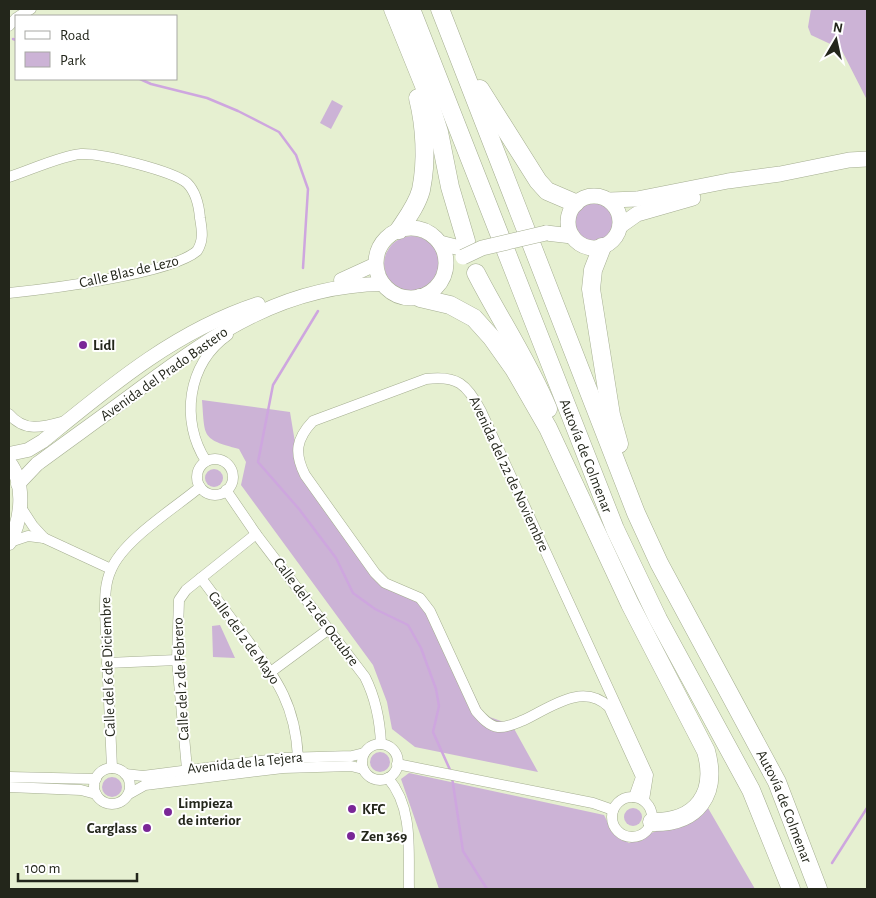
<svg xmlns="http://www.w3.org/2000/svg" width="876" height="898" viewBox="0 0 876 898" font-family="'Alegreya Sans',sans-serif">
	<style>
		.green { fill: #ccb3d6 }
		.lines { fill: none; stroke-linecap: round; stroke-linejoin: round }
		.stream { stroke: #cea6df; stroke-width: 2.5 }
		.street-casing { stroke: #a5ae91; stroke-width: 11 }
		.secondary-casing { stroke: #a5ae91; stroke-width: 15 }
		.primary-casing { stroke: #a5ae91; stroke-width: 16 }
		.highway-casing { stroke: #a5ae91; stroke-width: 19 }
		.street { stroke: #fff; stroke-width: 10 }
		.secondary { stroke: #fff; stroke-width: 14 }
		.primary { stroke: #fff; stroke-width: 15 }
		.highway { stroke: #fff; stroke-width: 18 }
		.primary-bridge-casing { stroke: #a5ae91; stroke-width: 16; stroke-linecap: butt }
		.primary-bridge { stroke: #fff; stroke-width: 15 }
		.poi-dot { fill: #7a2797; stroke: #fff; stroke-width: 2 }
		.labels { text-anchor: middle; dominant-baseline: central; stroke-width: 4; stroke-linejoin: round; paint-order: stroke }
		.street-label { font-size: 15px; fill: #23261b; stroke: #fff }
		.poi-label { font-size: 15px; font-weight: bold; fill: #23261b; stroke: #fff; text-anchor: start }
	</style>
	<rect width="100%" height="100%" fill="#e6f0d1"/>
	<g class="green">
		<polygon points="811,9 867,9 867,100 841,49 811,35 808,27"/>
		<polygon points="332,100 343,106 331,129 320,123"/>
		<circle cx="594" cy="222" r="20"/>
		<circle cx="412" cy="264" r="28"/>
		<path d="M202 400 290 412 299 467 381 579 431 604 484 715 512 725 538 772 415 747 392 729 387 702 373 665 241 485 246 462 239 449C201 439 205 437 202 400Z"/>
		<circle cx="214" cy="478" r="9"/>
		<polygon points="220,625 235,658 213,657 212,626"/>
		<circle cx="380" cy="762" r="10"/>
		<polygon points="409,773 604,815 613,833 629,843 708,808 755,889 439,889 401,779"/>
		<circle cx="112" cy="787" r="10"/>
		<circle cx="633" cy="817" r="9"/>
	</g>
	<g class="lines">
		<g class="stream">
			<polyline points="13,39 16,40"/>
			<polyline points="140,79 151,84 207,98 238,111 279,132 296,155 308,189 303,268"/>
			<polyline points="318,311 273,385 258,462 299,509 336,558 353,593 375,609 408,625 421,648 436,689 439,706 433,732 451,772"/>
			<polyline points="452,777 463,851 487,889"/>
			<polyline points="832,863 867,808"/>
		</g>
		<defs>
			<g id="street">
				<polyline points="19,16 31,9"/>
				<polyline points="9,26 16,18"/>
				<path d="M9 177C28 171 63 155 81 154 101 153 173 171 187 183 196 192 199 206 200 218 202 230 204 240 197 251 170 274 48 289 9 293"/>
				<path d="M9 414C25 433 43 427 65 421"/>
				<circle cx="215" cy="477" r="18"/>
				<path d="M206 461C180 421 187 364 228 335"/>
				<path d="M226 490 256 534 365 677C376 699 380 720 381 744"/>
				<polyline points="20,506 33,526 44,538"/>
				<polyline points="10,542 28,536 44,538 111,569"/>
				<path d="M201 578C216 598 230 617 245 637 276 679 295 702 298 757"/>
				<polyline points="107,663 177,660"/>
				<polyline points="272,671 329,629"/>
				<circle cx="380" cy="762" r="18"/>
				<polyline points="397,764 593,803 613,810"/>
				<path d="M112 768 105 611C105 597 105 583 111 570 123 540 175 508 200 487"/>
				<circle cx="112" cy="786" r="18"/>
				<polyline points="187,769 177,660 179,600 186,590 256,534"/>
				<polyline points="125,774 143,776 283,758 352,756 364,753"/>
				<polyline points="9,777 96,779"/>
				<path d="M388 778C414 808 408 852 409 889"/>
				<polyline points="9,787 81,790 96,794"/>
				<polyline points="129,794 145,785 283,768 351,766 363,769"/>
				<circle cx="632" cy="817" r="20"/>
				<path d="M634 797 641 777 609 707C583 682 551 707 524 720 516 723 507 728 498 727 489 726 482 718 476 711L430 611 420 598 385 583 375 573 305 475C294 453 296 439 313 421L426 379C457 375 467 384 481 411L648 775 644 800"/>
			</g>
			<g id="secondary">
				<polyline points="341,280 376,264"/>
				<path d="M9 454 28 450 43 441C109 387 175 331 258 304"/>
				<path d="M9 462C26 484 22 520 9 543"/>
				<path d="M18 484 37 464C71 439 106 414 141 388 217 332 285 285 383 284"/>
			</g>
			<g id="primary">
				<circle cx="594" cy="222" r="26"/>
				<polyline points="610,200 637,199 728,181 780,174 849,160 867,159"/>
				<polyline points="620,226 637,214 693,198"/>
				<circle cx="411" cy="263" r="35"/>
				<polyline points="546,233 572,236"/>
				<polyline points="440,243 460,248"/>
			</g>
			<g id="highway">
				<polyline points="393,9 425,88 439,132 450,187 466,241"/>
				<path id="s1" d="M411 9 615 529 658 619 751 790 791 889"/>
				<path id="s2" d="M440 9 636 513 659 563 777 782 818 889"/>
				<polyline points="480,89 538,181 547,191 575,203"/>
				<path d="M399 230C407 218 417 205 421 190 427 161 425 126 418 98"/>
				<polyline points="602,247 593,270 591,289 611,415 619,444"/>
				<path d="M476 273C499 318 528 361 548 409"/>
				<path d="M420 298 450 305 474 318 492 338 514 369 548 428 630 604 706 751C718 794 697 823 652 822"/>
			</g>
		</defs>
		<use href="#street" class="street-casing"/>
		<use href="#secondary" class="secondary-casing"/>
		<use href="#primary" class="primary-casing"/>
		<use href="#highway" class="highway-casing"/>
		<use href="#street" class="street"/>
		<use href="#secondary" class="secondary"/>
		<use href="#primary" class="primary"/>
		<use href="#highway" class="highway"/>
		<defs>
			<polyline id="primary-bridge" points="463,257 482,248 546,233"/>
		</defs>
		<use href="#primary-bridge" class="primary-bridge-casing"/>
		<use href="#primary-bridge" class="primary-bridge"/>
	</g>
	<g class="poi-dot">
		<circle cx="83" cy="345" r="5"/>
		<circle cx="352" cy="809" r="5"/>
		<circle cx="168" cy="812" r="5"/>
		<circle cx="147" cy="828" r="5"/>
		<circle cx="351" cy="836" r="5"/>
	</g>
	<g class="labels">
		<g class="street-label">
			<text transform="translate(129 272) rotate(-13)">Calle Blas de Lezo</text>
			<text transform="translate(164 374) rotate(-35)">Avenida del Prado Bastero</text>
			<text stroke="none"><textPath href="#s1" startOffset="480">Autovía de Colmenar</textPath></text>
			<text transform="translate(509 474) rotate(65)">Avenida del 22 de Noviembre</text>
			<text transform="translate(316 612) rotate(53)">Calle del 12 de Octubre</text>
			<text transform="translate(244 638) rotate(54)">Calle del 2 de Mayo</text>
			<text transform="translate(108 667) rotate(-92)">Calle del 6 de Diciembre</text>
			<text transform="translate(181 679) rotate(-93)">Calle del 2 de Febrero</text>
			<text transform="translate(245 763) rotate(-6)">Avenida de la Tejera</text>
			<text stroke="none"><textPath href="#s2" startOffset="870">Autovía de Colmenar</textPath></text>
		</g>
		<g class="poi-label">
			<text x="93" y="345">Lidl</text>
			<text x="178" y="803">Limpieza<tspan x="178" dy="17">de interior</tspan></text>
			<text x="362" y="809">KFC</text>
			<text x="137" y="828" text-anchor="end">Carglass</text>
			<text x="361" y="836">Zen 369</text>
		</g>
	</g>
	<rect width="876" height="898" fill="none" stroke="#23261b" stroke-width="20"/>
	<rect x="15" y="15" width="162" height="65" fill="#ffffff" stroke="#a7a8a4"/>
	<rect x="25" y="31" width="25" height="8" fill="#ffffff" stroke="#a7a8a4"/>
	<text x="60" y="40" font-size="15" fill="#23261b">Road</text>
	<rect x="25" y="52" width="25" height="15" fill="#ccb3d6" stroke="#a7a8a4"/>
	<text x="60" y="65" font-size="15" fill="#23261b">Park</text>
	<g transform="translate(836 40) rotate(9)" stroke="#ffffff" stroke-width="4" paint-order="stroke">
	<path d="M0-4L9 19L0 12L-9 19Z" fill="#23261b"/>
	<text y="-8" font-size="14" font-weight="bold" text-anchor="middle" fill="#23261b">N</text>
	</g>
	<path d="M18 873v8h119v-8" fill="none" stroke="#23261b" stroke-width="2.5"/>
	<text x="25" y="873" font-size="15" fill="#23261b" stroke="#ffffff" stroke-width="4" paint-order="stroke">100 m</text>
</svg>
